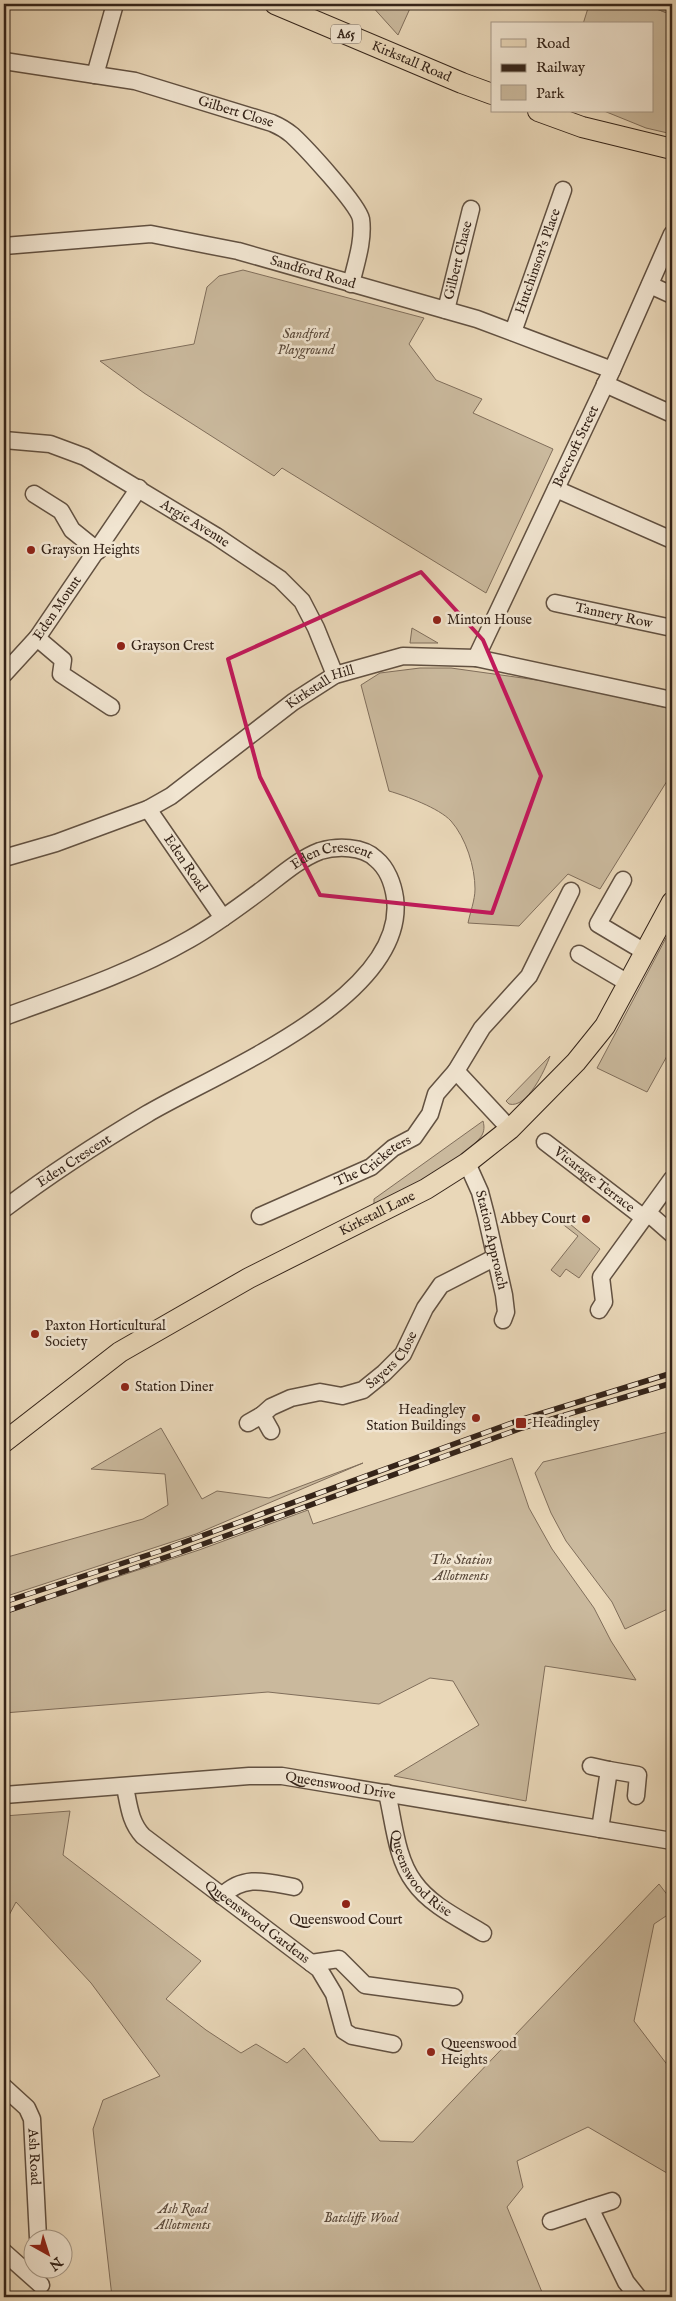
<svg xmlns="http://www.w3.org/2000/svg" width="676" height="2301" viewBox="0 0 676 2301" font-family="'IM FELL English',serif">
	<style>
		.green { fill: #cab99d; stroke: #806e5b }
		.water { fill: #ac9a82; stroke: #7c6b58 }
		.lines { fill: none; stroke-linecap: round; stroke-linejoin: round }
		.minor-casing { stroke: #625141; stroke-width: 19 }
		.major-casing { stroke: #352419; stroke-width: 22 }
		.minor { stroke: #f1e5d1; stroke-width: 16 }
		.major { stroke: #e9d7b8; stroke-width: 20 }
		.rail-casing { stroke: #352419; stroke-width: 5.5 }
		.rail { stroke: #f1e5d1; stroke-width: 4; stroke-dasharray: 11; stroke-linecap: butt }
		.marked { fill: none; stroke: #c2185b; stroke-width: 4; stroke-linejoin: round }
		.poi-dot { fill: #8f2418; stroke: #f1e5d1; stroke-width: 2 }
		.labels { text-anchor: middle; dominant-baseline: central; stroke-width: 5; stroke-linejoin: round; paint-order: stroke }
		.shield { fill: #f1e5d1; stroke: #6d5e50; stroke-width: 1 }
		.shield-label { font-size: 12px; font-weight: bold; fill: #352419 }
		.street-label { font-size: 14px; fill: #352419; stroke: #f1e5d1 }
		.park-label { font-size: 14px; font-style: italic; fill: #5a493a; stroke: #f1e5d1 }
		.poi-label { font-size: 14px; fill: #352419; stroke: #f1e5d1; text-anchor: start }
	</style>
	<rect width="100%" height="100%" fill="#e9d7b8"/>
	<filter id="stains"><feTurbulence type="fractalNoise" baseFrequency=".004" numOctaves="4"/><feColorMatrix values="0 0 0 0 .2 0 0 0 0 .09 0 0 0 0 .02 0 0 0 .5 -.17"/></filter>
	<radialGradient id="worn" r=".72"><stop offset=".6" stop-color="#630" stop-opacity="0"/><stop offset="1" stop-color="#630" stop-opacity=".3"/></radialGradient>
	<g class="green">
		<polygon points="370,4 412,4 398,35"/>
		<polygon points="586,4 644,4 672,15 672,134 646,128 604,111 652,111 652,24 583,24 589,5"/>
		<polygon points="243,270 424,318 409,344 436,380 482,399 473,413 553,449 486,593 282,468 274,476 144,393 100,361 194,344 207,287 219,276"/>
		<polygon points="412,628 438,643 410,643"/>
		<path d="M420 668H451L551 682 672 709V773L600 889 568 874 519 926 468 923C470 913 475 900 475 889 475 867 466 838 451 821 439 808 406 796 389 791L361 685 380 673Z"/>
		<polygon points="666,938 672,942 672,1047 647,1092 597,1068"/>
		<path d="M550 1056C545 1070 527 1109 509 1104L506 1101Z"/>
		<path d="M483 1121C485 1128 484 1134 479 1139 456 1166 405 1189 374 1205V1199Z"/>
		<polygon points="558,1214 600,1249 579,1278 566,1269 560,1277 551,1270 578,1236 556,1219"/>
		<polygon points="161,1428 202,1499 217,1491 269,1498 363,1463 196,1534 4,1597 4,1558 143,1519 168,1505 165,1474 91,1469"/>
		<polygon points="672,1431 672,1607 625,1629 612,1602 566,1541 551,1513 535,1473 543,1462"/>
		<polygon points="512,1458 529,1508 552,1549 594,1608 611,1641 636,1680 545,1666 526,1801 394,1776 479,1725 453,1681 430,1678 379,1704 268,1692 4,1713 4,1614 199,1550 308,1510 313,1524"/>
		<polygon points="70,1811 63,1855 201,1961 166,1999 206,2030 241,2053 256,2044 287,2063 304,2048 380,2141 413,2142 659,1884 672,1901 672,1912 654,1924 634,2021 672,2071 672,2176 588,2127 517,2161 523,2187 507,2207 544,2297 112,2297 93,2129 103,2100 160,2076 91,1983 16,1902 6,1921 4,1919 4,1816"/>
	</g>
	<polygon class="water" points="644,4 672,4 672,15"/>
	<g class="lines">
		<defs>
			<g id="minor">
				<path id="s1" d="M4 61 135 81 272 123C279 126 286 130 292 135 305 147 358 204 361 219 364 240 356 263 351 284"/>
				<polyline points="95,75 115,4"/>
				<path id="s2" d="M4 246 151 234 238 251 477 319 612 370"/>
				<polyline points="650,285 672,295"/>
				<path id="s3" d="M446 310 471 209"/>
				<path id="s4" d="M513 332 563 190"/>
				<polyline points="605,384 672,414"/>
				<path id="s5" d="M4 440 50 444 85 457 216 536 280 579 302 601 316 628 335 675"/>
				<polyline points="556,489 672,540"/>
				<polyline points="34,494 61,511 72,530 98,551"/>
				<path id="s6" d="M555 603 672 628"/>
				<polyline points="37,638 63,660 61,674 111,707"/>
				<path id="s7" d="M476 658 612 370 672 234"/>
				<path id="s8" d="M4 674 37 638 139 488"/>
				<path id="s9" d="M148 809 223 918"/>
				<path id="s10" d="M4 858 56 843 148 809 171 796 293 702 335 675 403 656 476 658 672 700"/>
				<polyline points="623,880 598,924 645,952"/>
				<polyline points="579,954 628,983"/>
				<path id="s11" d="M4 1017C67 994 131 973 190 939 215 925 239 907 263 889 280 876 299 859 320 851 337 846 363 846 376 859 387 868 393 884 395 898 408 998 216 1073 147 1114 98 1143 49 1175 4 1209"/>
				<polyline points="456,1071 482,1028 529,976 571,891"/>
				<path id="s12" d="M545 1142 644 1218"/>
				<path id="s13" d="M467 1163 480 1192 486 1215 504 1295 506 1312 503 1320"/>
				<polyline points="648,1213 672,1234"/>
				<path id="s14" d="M260 1216 371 1167 393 1148 414 1137 430 1114 436 1094 456 1071 510 1129"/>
				<polyline points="599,1310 604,1302 601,1277 672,1179"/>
				<polyline points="262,1415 271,1431"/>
				<path id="s15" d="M248 1423 262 1415 271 1407 291 1398 320 1392 342 1396 363 1390 384 1373 403 1354 425 1308 441 1285 494 1258"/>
				<polyline points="591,1766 609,1770"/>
				<path id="s16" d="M125 1787C129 1806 130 1822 143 1836L319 1969 334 1994 344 2031 352 2036 393 2044"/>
				<path id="s17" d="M387 1793C394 1822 396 1858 414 1882 430 1905 460 1919 483 1933"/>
				<path id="s18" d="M4 1795 249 1776H282L672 1841"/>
				<polyline points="600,1829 609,1770 638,1775 636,1796"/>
				<path d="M222 1896C244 1874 267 1882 294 1887"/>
				<polyline points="311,1963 339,1959 365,1985 454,1997"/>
				<path id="s19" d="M4 2087 27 2108 32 2119 38 2238"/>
				<polyline points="612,2201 590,2208 626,2282 638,2297"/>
				<polyline points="551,2221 590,2208"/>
				<polyline points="4,2252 41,2285"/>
			</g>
			<g id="major">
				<path id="s20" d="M275 4 462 83 492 94"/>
				<polyline points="538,111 582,127 672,149"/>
				<path id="s21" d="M4 1442 120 1352 249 1278 426 1189 467 1163 510 1129 576 1062 605 1026 672 902"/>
			</g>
		</defs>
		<use href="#minor" class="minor-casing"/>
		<use href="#major" class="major-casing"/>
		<use href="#minor" class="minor"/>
		<use href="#major" class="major"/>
		<defs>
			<g id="rail">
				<polyline points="4,1602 160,1551 520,1420 672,1373"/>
				<polyline points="4,1612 184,1551 522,1428 672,1383"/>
			</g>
		</defs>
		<use href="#rail" class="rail-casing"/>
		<use href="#rail" class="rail"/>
	</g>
	<path class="marked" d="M421 572 483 640 541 776 492 913 320 895 260 777 228 659Z"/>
	<g class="poi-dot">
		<circle cx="31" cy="550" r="5"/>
		<circle cx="437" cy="620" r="5"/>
		<circle cx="121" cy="646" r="5"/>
		<circle cx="586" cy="1219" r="5"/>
		<circle cx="35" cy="1334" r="5"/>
		<circle cx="125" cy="1387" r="5"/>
		<circle cx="476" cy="1418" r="5"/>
		<rect x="515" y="1417" width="12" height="12" rx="2.5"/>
		<circle cx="346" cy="1904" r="5"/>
		<circle cx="431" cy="2052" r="5"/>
	</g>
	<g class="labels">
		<rect class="shield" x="331" y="24.5" width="30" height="19" rx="4"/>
		<g class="shield-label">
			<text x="346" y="34">A65</text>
		</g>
		<g class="street-label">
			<text stroke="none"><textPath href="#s20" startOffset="148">Kirkstall Road</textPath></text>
			<text stroke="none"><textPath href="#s1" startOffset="238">Gilbert Close</textPath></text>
			<text stroke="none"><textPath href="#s3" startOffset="51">Gilbert Chase</textPath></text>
			<text stroke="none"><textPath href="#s4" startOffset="75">Hutchinson's Place</textPath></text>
			<text stroke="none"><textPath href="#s2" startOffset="314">Sandford Road</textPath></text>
			<text stroke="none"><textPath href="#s7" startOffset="234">Beecroft Street</textPath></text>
			<text stroke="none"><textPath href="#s5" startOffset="212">Argie Avenue</textPath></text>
			<text stroke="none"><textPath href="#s8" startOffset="85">Eden Mount</textPath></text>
			<text stroke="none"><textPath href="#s6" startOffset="60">Tannery Row</textPath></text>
			<text stroke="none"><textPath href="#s10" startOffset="364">Kirkstall Hill</textPath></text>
			<text stroke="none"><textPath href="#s9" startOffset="66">Eden Road</textPath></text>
			<text stroke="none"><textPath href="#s11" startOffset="370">Eden Crescent</textPath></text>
			<text stroke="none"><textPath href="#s14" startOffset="126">The Cricketers</textPath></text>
			<text transform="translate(74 1161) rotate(-33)">Eden Crescent</text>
			<text stroke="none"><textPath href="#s12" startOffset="62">Vicarage Terrace</textPath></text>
			<text stroke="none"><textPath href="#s21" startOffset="439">Kirkstall Lane</textPath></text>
			<text stroke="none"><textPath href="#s13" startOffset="81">Station Approach</textPath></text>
			<text stroke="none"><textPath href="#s15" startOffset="166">Sayers Close</textPath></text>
			<text stroke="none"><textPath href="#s18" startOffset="338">Queenswood Drive</textPath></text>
			<text stroke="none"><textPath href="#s17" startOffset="90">Queenswood Rise</textPath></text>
			<text stroke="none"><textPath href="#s16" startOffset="196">Queenswood Gardens</textPath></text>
			<text stroke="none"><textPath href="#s19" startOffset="81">Ash Road</textPath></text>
		</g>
		<g class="park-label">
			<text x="306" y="334">Sandford<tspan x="306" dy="16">Playground</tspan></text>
			<text x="461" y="1560">The Station<tspan x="461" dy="16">Allotments</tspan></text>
			<text x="183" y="2209">Ash Road<tspan x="183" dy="16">Allotments</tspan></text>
			<text x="361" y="2218">Batcliffe Wood</text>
		</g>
		<g class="poi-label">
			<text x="41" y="550">Grayson Heights</text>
			<text x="447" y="620">Minton House</text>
			<text x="131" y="646">Grayson Crest</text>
			<text x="576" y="1219" text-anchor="end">Abbey Court</text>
			<text x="45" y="1326">Paxton Horticultural<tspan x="45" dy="16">Society</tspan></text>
			<text x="135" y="1387">Station Diner</text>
			<text x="466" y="1410" text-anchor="end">Headingley<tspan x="466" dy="16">Station Buildings</tspan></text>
			<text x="532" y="1423">Headingley</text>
			<text x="346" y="1920" text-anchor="middle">Queenswood Court</text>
			<text x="441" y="2044">Queenswood<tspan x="441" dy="16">Heights</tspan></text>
		</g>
	</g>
	<rect width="676" height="2301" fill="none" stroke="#e9d7b8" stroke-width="20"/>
	<rect x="5" y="5" width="666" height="2291" fill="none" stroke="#352419" stroke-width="2.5"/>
	<rect x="10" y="10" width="656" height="2281" fill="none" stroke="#352419"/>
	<rect x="491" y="22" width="162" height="90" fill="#f1e5d1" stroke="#a69887"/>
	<rect x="501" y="39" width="25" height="8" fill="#e9d7b8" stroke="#a69887"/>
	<text x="536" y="48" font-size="15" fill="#352419">Road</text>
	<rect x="501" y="64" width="25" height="8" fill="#352419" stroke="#a69887"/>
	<text x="536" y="72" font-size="15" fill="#352419">Railway</text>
	<rect x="501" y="85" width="25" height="15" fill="#cab99d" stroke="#a69887"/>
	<text x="536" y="98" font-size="15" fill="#352419">Park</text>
	<g transform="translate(48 2254) rotate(141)"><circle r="24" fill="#f1e5d1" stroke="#a69887"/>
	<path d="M0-4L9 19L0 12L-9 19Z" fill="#8f2418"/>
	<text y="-8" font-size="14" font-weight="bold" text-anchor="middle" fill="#352419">N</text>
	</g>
	<rect width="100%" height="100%" filter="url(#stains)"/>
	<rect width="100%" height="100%" fill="url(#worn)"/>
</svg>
